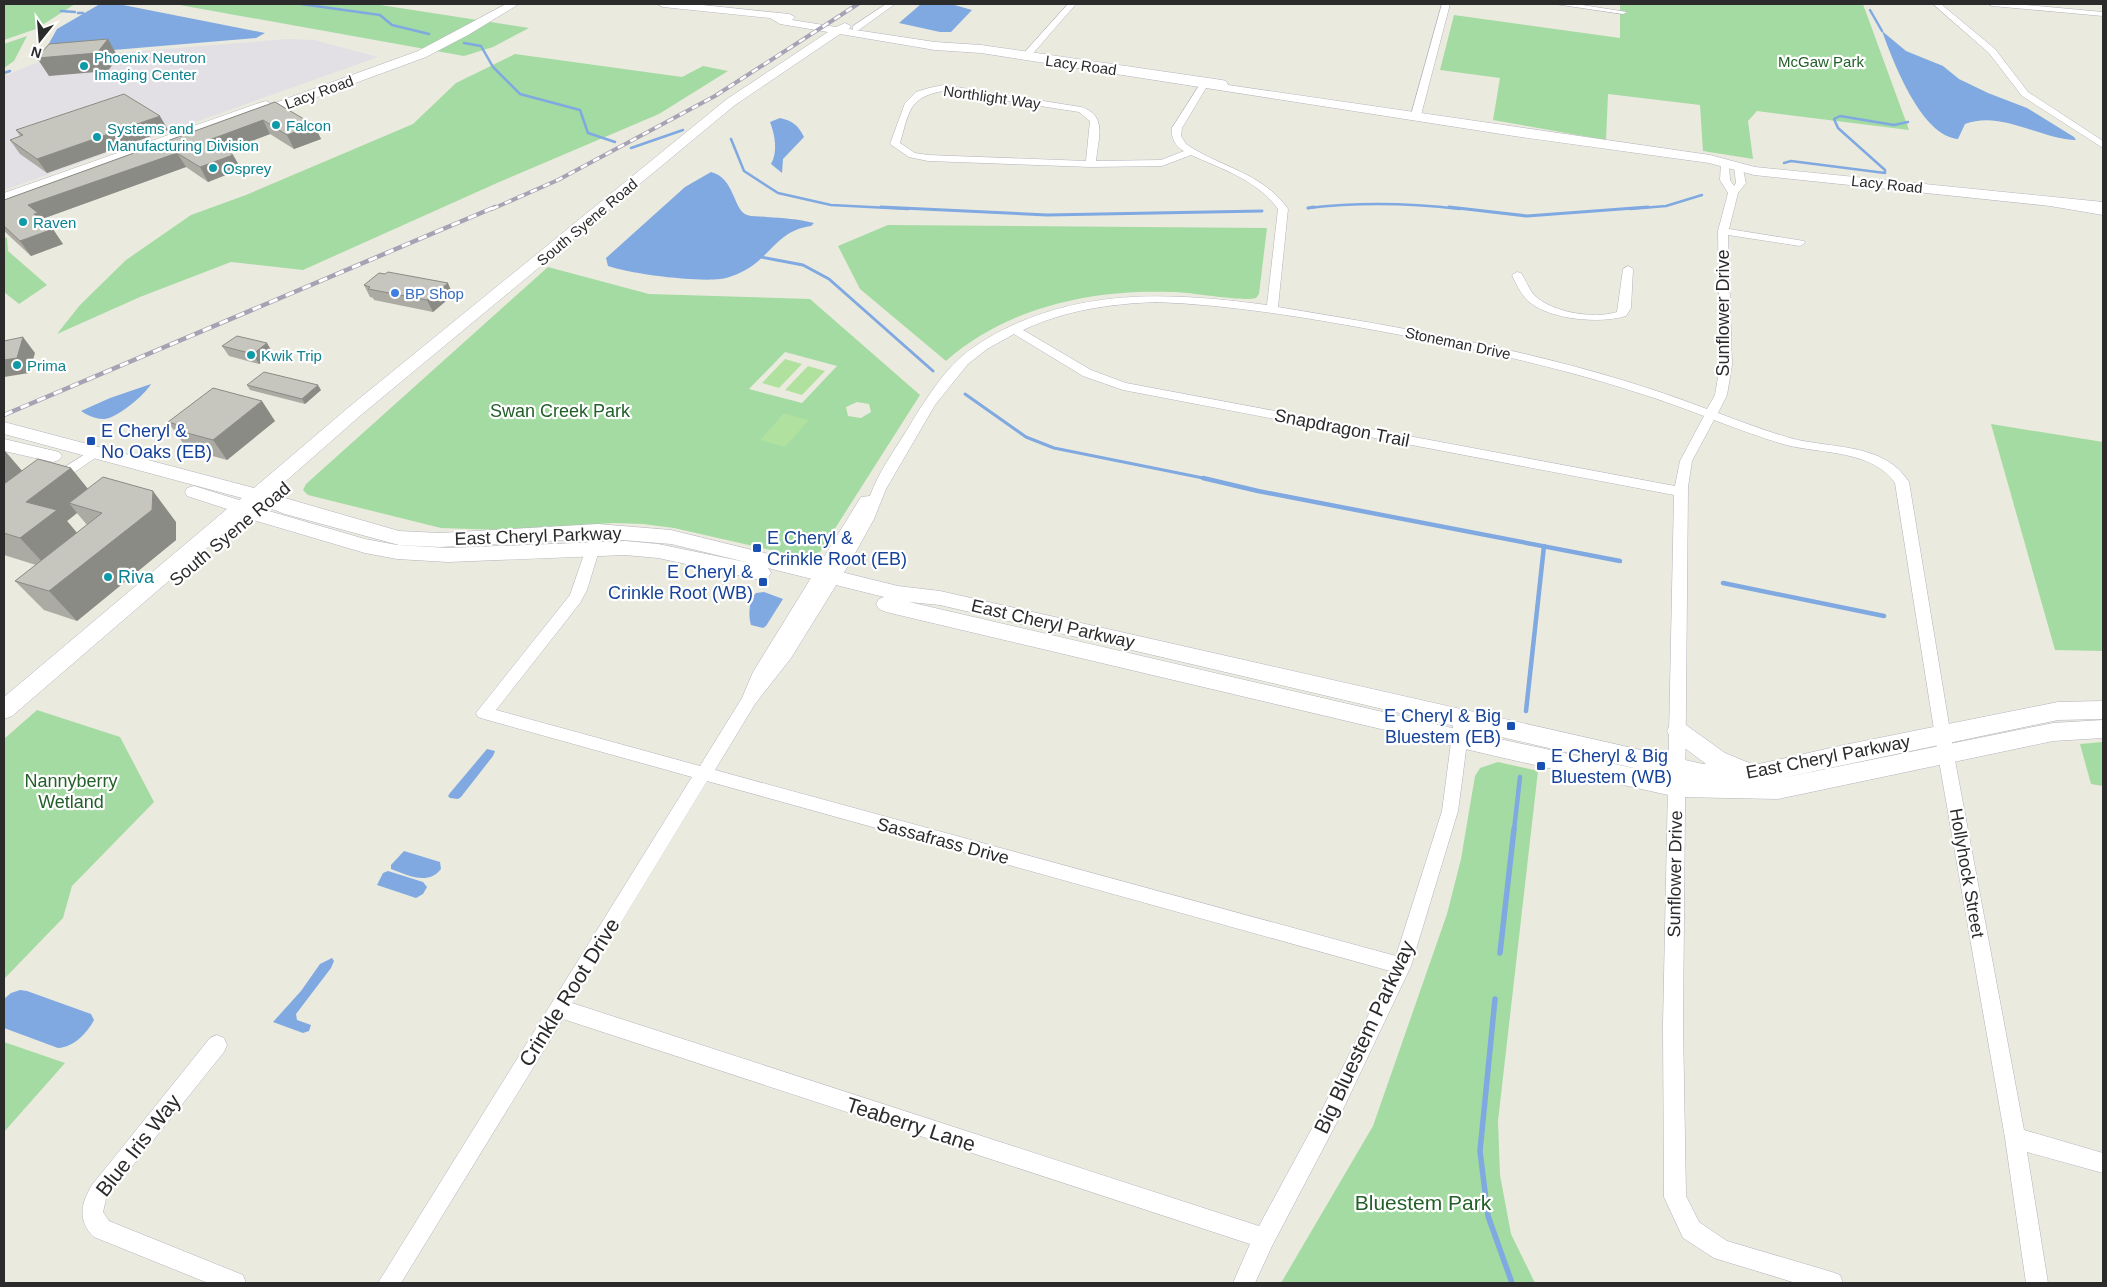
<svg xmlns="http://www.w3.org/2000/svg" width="2107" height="1287" viewBox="0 0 2107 1287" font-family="Arial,sans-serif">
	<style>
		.industrial { fill: #e2dfe5 }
		.green { fill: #a4dba2; fill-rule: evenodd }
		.pitch { fill: #b1e19f }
		.water { fill: #7fa9e0 }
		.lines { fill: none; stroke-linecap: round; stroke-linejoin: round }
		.stream-far3 { stroke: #7fa9e0; stroke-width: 2.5 }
		.stream-far2 { stroke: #7fa9e0; stroke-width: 3 }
		.stream-far1 { stroke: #7fa9e0; stroke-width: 4.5 }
		.stream { stroke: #7fa9e0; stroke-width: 5.5 }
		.street-casing { stroke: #b4b2bd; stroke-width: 1 }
		.secondary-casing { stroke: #b4b2bd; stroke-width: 1 }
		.street { fill: #fff; fill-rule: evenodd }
		.secondary { fill: #fff; fill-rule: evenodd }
		.rail-far1-casing { stroke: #a5a2b3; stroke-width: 4 }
		.rail-casing { stroke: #a5a2b3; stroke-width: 4.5 }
		.rail-far1 { stroke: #fff; stroke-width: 2.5; stroke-dasharray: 7; stroke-linecap: butt }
		.rail { stroke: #fff; stroke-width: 3; stroke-dasharray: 9; stroke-linecap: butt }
		.wall { fill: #abaaa3; fill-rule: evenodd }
		.shaded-wall { fill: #8b8b85 }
		.building { fill: #c7c6be; stroke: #8b8b85 }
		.culture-dot { fill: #0f9aa8; stroke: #fff; stroke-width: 2 }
		.shop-dot { fill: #3f7fe0; stroke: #fff; stroke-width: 2 }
		.transit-dot { fill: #1a4fb4; stroke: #fff; stroke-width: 2 }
		.labels { text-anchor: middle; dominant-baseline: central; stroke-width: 4.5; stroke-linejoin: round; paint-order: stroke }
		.far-culture-label { font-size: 15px; fill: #0d838f; stroke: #fff; text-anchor: start }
		.far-park-label { font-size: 15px; fill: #236029; stroke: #fff }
		.far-street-label { font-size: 15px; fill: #2b2b2b; stroke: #fff }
		.far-shop-label { font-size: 15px; fill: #366cbe; stroke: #fff; text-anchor: start }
		.street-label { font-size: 18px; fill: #2b2b2b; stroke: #fff }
		.park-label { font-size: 18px; fill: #236029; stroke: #fff }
		.transit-label { font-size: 18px; fill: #164399; stroke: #fff; text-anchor: start }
		.culture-label { font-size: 18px; fill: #0d838f; stroke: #fff; text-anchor: start }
		.near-street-label { font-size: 21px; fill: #2b2b2b; stroke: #fff }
		.near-park-label { font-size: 21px; fill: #236029; stroke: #fff }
	</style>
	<rect width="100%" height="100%" fill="#ebeadf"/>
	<polygon class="industrial" points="287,39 314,40 378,57 4,190 4,76 46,59"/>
	<g class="green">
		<polygon points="4,4 75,4 36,29 4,40"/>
		<polygon points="174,4 374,4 529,28 493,47 464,56"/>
		<polygon points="1620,4 1863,4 1909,130 1757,111 1748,121 1753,159 1703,151 1700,105 1608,94 1606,140 1493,120 1500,78 1440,70 1454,15 1620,38"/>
		<polygon points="27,36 14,61 4,68 4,44"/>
		<polygon points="515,54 682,77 703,66 728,71 659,114 497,183 303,270 231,262 140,297 57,334 80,305 126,260 191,215 246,195 413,124 456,83"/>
		<path d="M888 225 1267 228 1259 294 1256 298C1241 302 1191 292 1172 292 1092 289 1007 307 946 361L860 289 838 246Z"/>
		<polygon points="4,237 7,238 8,251 47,285 19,304 4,292"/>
		<path d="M548 267 649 294 810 299 920 395 820 552 802 557 674 528 643 524 613 523 500 530 441 528 308 495 303 490 306 484ZM785 352 837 366 802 403 749 389ZM857 402 869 404 871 412 861 418 848 416 846 407ZM784 414 808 421 761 440Z"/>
		<polygon points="1991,424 2103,442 2103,651 2055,650"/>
		<polygon points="37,710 120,737 154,802 72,886 63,918 4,979 4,739"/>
		<polygon points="2103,742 2103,786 2091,784 2080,744"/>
		<polygon points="1498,762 1538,771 1498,1121 1500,1175 1511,1234 1535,1283 1281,1283 1373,1126 1447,914 1461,859 1475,776 1480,768"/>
		<polygon points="4,1042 65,1063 4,1132"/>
	</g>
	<g class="pitch">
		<polygon points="785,359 802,364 779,388 762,383"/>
		<polygon points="808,366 825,371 802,395 785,390"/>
		<polygon points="784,414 809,420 785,447 760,440"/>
	</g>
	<g class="water">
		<polygon points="100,4 118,4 265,33 256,38 42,56 57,29"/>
		<polygon points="921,4 951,4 972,10 951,32 940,32 899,23"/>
		<path d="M1882 31 1906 51 1943 66 1959 79 1988 93 2027 108 2074 137 2076 140C2040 139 2001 110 1965 124L1958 139C1921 136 1893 61 1882 31Z"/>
		<path d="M780 118C793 121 798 125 804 137L783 159 782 173 771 164C778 152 775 135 770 122Z"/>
		<path d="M711 172C735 178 733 210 747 215 753 217 761 216 767 217 783 218 798 219 814 223L811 226C781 230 774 250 752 266 743 272 730 278 720 279 696 282 631 274 608 266L606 258 685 187Z"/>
		<path d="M151 384C145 395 115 420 103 419 95 419 87 415 81 411L110 398Z"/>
		<path d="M764 592 783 599 766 626 763 628 751 625C748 616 749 599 756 593Z"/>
		<polygon points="487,749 495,751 493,756 461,797 458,799 450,798 448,796 450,793"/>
		<path d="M404 851 440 862 441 869C428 886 408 875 391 869V865Z"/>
		<polygon points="388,871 423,882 427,887 423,894 416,898 377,885 383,873"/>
		<polygon points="332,958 334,961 331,968 296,1014 297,1020 311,1025 309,1031 303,1033 273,1022 301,991 320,964"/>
		<path d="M20 990 27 991 91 1014 94 1020C87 1033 74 1047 58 1048L4 1028V999L11 993Z"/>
	</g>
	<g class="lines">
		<g class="stream-far3">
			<polyline points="301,4 380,15 392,25 429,34"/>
			<polyline points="1870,10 1882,31"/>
			<polyline points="61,11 75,12"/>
			<polyline points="78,13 83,13"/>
			<polyline points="464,43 481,46 493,67 520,94 580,110 588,133 615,142"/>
			<polyline points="4,73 10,71"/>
			<polyline points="731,139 744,171 778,193 831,205 908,209"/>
			<polyline points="631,148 683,130"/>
			<polyline points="1784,163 1791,161 1885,173 1885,170 1838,128 1834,119 1840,116 1894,125 1908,122"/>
			<path d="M1308 208C1360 202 1408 203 1460 209"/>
			<polyline points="1630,209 1666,206 1702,195"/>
		</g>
		<g class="stream-far2">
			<polyline points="881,207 1047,215 1262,211"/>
			<polyline points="1449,207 1527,216 1648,207"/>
			<polyline points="1308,208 1314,207"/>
			<polyline points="761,257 803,265 829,279 933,371"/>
			<polyline points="965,394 1026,437 1054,448 1208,479"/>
		</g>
		<g class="stream-far1">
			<polyline points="1203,478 1258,491 1620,561"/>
			<polyline points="1723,583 1884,616"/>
			<polyline points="1526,711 1544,546"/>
			<polyline points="1514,830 1520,777"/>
		</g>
		<g class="stream">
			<polyline points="1500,953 1514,829"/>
			<polyline points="1495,999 1480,1151 1488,1216 1512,1283"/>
		</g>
		<defs>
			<g id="street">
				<polygon points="886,4 895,4 859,30 853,30 853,26"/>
				<polygon points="1068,4 1076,4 1029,58 1023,58 1023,54"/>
				<polygon points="1442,4 1450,4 1421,115 1416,118 1411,115"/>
				<polygon points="1555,4 1576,4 1627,12 1623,14"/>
				<polygon points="1933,4 1941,4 1995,49 2028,92 2103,141 2103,148 2022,96 1989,53"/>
				<polygon points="1988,4 2015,4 2103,12 2103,16 1992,6"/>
				<path d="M1202 81 1209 83 1182 128 1181 136 1186 144C1221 168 1262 172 1288 209L1278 307C1423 331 1569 356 1707 409L1715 395 1720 365 1718 231 1728 193 1720 180 1721 162 1729 164 1730 180 1734 186 1736 183 1734 167 1742 165 1746 183 1738 193 1729 229 1804 241 1805 243 1800 246 1728 235 1732 365 1727 395 1718 413C1742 422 1766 431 1790 438 1830 449 1884 442 1909 482L1954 755 2024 1130 2103 1153V1173L2027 1152 2048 1283H2026L2005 1138 1938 755 1895 483C1872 450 1822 454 1786 445 1762 438 1738 429 1714 420L1692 461 1688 487 1683 1025 1686 1196 1699 1222 1727 1241 1832 1272 1840 1275 1843 1283H1796L1714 1258 1683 1238 1664 1197 1663 1025 1674 495 1123 390 1083 376 1014 334 987 349 968 364 935 405 886 489 874 519 848 566 791 658 755 704 715 770 1396 956 1442 811 1454 720 1456 716 1462 714 1468 716 1470 720 1458 811 1411 966 1336 1124 1272 1246 1255 1283H1233L1250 1244 563 1019 401 1283H378L692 777 484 719 478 717 476 713 570 595 593 528 598 526 605 531 587 590 580 603 496 710 700 766 742 698 753 672 861 497 870 496C878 473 894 451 907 430 922 405 939 377 961 357 979 342 999 331 1020 322 1100 288 1183 294 1267 305L1278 209C1257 180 1222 169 1191 155L1162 166 1091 167 928 161 909 157 890 144 905 103 916 92 929 88 943 85 1081 107C1108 115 1098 139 1096 161L1161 160 1184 151C1175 146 1171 138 1172 128ZM943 91 1079 112 1090 121 1086 161 928 155 915 153 900 143C909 113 908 97 943 91ZM1156 302C1234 305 1309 318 1385 332 1494 352 1600 376 1704 416L1680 461 1675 486 1126 383 1091 370 1023 330C1066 310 1109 304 1156 302ZM707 781 1390 971 1322 1110 1259 1226 572 1003Z"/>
				<path d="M1628 266 1633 269 1631 308 1626 316C1599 324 1550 320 1528 301 1521 294 1516 284 1512 275L1517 272 1521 273C1526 280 1529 290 1535 296 1554 313 1594 319 1617 312L1623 269Z"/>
				<polygon points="93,449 98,450 99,453 98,456 59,483 49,483 47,480 49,477"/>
				<path d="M217 1035 224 1038 227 1045 224 1052 106 1199 103 1212 109 1221 243 1275 246 1283H208L94 1237C77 1221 81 1203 92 1185L210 1038Z"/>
			</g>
			<g id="secondary">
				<polygon points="506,4 519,4 468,35 426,57 260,118 255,119 249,115 4,202 4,193 262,102 266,101 272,104 418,51"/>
				<path d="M657 4H693L789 14 795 17 792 20 836 27 845 23 851 26 849 29 935 42 981 45 1222 80 1226 81 1228 85 1710 155 1755 167 2103 202V215L2050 206 1754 175 1709 163 1514 136 981 53 935 50 840 34 735 105 361 415 271 494 399 531 440 533 598 524 671 530 898 586 940 591 1703 764H1706L1670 737 1667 731 1670 725 1678 722 1686 725 1725 753 1754 765 1844 745 2058 702 2103 701V719L2058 720 1777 779 2053 723 2103 720V738L2053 741 1778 799 1677 797 1495 756 886 612 879 609 876 604 879 599 884 597 768 568 771 573 768 578 761 580 658 558 625 555 448 562 397 559 365 553 243 517 12 716 4 719V697L227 509 187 496 185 492 187 488 194 486 239 500 242 498 4 434V422L254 488 349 407 727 99 828 32 780 24 770 18 663 7ZM259 504 285 514 399 545 440 547 598 538 671 544 750 563 658 544 625 541 448 548 397 545 365 539 255 507ZM909 602 940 605 1651 772 1495 738Z"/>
				<polygon points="4,439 59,452 62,456 59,460 53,462 4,451"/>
			</g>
		</defs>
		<use href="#street" class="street-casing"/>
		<use href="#secondary" class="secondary-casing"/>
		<use href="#street" class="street"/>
		<use href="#secondary" class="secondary"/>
		<defs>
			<polyline id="rail-far1" points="492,209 558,180 715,96 858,4"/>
			<polyline id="rail" points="4,415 495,207"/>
		</defs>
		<use href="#rail-far1" class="rail-far1-casing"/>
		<use href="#rail" class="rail-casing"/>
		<use href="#rail-far1" class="rail-far1"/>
		<use href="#rail" class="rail"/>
	</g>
	<g class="wall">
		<polygon points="275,102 314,125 321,139 294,149 270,134 226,151 233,155 241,169 208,182 186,167 42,219 63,244 31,256 4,231 4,200"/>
		<polygon points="16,130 168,130 47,173 20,154 10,140 20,136"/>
		<polygon points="364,285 453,295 433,312 374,300 373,298 370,297"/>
		<polygon points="222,346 273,353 259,364 229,356"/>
		<polygon points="247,385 321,390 305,404 250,390"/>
		<polygon points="275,421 227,460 191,450 186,444 183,443 168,422"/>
		<path d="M4 450 22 471 71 468 88 489 176 522V540L77 621 44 610 15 581 36 565 4 555ZM77 513 87 525 77 533 67 521Z"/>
	</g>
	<g class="shaded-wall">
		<polygon points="108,39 118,57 108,71 49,76 37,58"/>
		<polygon points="160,116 168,130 47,173 37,159"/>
		<polygon points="263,120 270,134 217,154 209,140"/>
		<polygon points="314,125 321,139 294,149 287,135"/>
		<polygon points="177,153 186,167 42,219 48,227 44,229 28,205"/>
		<polygon points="233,155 241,169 208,182 200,167"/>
		<polygon points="53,229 63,244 31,256 20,241"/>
		<polygon points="448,283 453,295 433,312 427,300"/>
		<polygon points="23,337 35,353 29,373 4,377 4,360"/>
		<polygon points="267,343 273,353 259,364 253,354"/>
		<polygon points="318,385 321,390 305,404 302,399"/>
		<polygon points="262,401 275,421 227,460 213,440"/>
		<polygon points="4,450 30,480 4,499"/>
		<polygon points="71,468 96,499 69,503 77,513 67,521 83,540 48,568 20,538 26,502"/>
		<polygon points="153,491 176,522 176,540 77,621 49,591"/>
	</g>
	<g class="building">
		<polygon points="108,39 97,53 37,58 49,44"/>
		<polygon points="124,94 160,116 37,159 10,140 23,135 16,130"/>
		<polygon points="275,102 314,125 287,135 263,120 209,140 233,155 200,167 177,153 28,205 38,213 34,214 53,229 20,241 4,226 4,200"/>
		<polygon points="388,272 448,283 427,300 368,289 370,287 364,285 379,273 385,274"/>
		<polygon points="237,336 267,343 253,354 222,346"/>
		<polygon points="23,337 17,358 4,360 4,341"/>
		<polygon points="264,372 318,385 302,399 247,385"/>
		<polygon points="213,388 262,401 213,440 176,430 182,426 168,422"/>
		<polygon points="38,459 71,468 26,502 57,510 20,538 4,533 4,484"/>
		<polygon points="103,477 153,491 152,510 49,591 15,581 102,513 69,503"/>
	</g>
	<g class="culture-dot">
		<circle cx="84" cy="66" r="5"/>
		<circle cx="276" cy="125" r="5"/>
		<circle cx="97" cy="137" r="5"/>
		<circle cx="213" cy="168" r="5"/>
		<circle cx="23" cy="222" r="5"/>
		<circle cx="251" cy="355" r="5"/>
		<circle cx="17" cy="365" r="5"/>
		<circle cx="108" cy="577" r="5"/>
	</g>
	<circle class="shop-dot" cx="395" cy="293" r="5"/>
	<g class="transit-dot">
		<rect x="86" y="436" width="10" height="10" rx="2.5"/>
		<rect x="752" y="543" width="10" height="10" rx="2.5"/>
		<rect x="758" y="577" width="10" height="10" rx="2.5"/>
		<rect x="1506" y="721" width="10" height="10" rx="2.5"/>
		<rect x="1536" y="761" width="10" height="10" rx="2.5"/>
	</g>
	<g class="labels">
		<g class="far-culture-label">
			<text x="94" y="57">Phoenix Neutron<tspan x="94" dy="17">Imaging Center</tspan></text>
			<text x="286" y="125">Falcon</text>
			<text x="107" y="128">Systems and<tspan x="107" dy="17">Manufacturing Division</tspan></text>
			<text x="223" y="168">Osprey</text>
			<text x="33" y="222">Raven</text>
			<text x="261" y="355">Kwik Trip</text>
			<text x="27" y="365">Prima</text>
		</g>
		<g class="far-park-label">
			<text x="1821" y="61">McGaw Park</text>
		</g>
		<g class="far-street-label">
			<text transform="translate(1081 65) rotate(8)">Lacy Road</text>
			<text transform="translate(319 92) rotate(-20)">Lacy Road</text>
			<text transform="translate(992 97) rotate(8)">Northlight Way</text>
			<text transform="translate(1887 184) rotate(6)">Lacy Road</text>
			<text transform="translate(587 222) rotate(-40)">South Syene Road</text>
			<text transform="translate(1458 343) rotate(12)">Stoneman Drive</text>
		</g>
		<g class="far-shop-label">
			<text x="405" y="293">BP Shop</text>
		</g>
		<g class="street-label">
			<text transform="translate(1723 313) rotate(-90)">Sunflower Drive</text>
			<text transform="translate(1342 428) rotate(11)">Snapdragon Trail</text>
			<text transform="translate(230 534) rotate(-40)">South Syene Road</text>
			<text transform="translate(538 536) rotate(-2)">East Cheryl Parkway</text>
			<text transform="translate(1053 624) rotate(13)">East Cheryl Parkway</text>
			<text transform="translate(1828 757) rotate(-11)">East Cheryl Parkway</text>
			<text transform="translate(943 841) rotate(15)">Sassafrass Drive</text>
			<text transform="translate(1967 873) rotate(80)">Hollyhock Street</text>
			<text transform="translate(1675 874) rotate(-89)">Sunflower Drive</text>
		</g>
		<g class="park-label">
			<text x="560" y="411">Swan Creek Park</text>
			<text x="71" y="781">Nannyberry<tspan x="71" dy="21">Wetland</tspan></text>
		</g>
		<g class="transit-label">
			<text x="101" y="431">E Cheryl &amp;<tspan x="101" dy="21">No Oaks (EB)</tspan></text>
			<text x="767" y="538">E Cheryl &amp;<tspan x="767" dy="21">Crinkle Root (EB)</tspan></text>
			<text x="753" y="572" text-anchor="end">E Cheryl &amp;<tspan x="753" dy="21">Crinkle Root (WB)</tspan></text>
			<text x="1501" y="716" text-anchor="end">E Cheryl &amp; Big<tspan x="1501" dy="21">Bluestem (EB)</tspan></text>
			<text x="1551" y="756">E Cheryl &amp; Big<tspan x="1551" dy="21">Bluestem (WB)</tspan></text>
		</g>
		<g class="culture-label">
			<text x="118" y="577">Riva</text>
		</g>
		<g class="near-street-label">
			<text transform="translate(569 992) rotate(-58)">Crinkle Root Drive</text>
			<text transform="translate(1364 1037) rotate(-65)">Big Bluestem Parkway</text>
			<text transform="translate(911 1124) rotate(18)">Teaberry Lane</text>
			<text transform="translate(138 1145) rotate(-52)">Blue Iris Way</text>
		</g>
		<g class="near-park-label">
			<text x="1423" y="1202">Bluestem Park</text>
		</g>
	</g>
	<rect width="2107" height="1287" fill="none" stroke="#2b2b2b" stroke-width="10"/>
	<g transform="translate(40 40) rotate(197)" stroke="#ffffff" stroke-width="4" paint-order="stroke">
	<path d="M0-4L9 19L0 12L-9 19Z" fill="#2b2b2b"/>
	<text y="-8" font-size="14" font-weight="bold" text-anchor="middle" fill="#2b2b2b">N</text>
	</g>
</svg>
